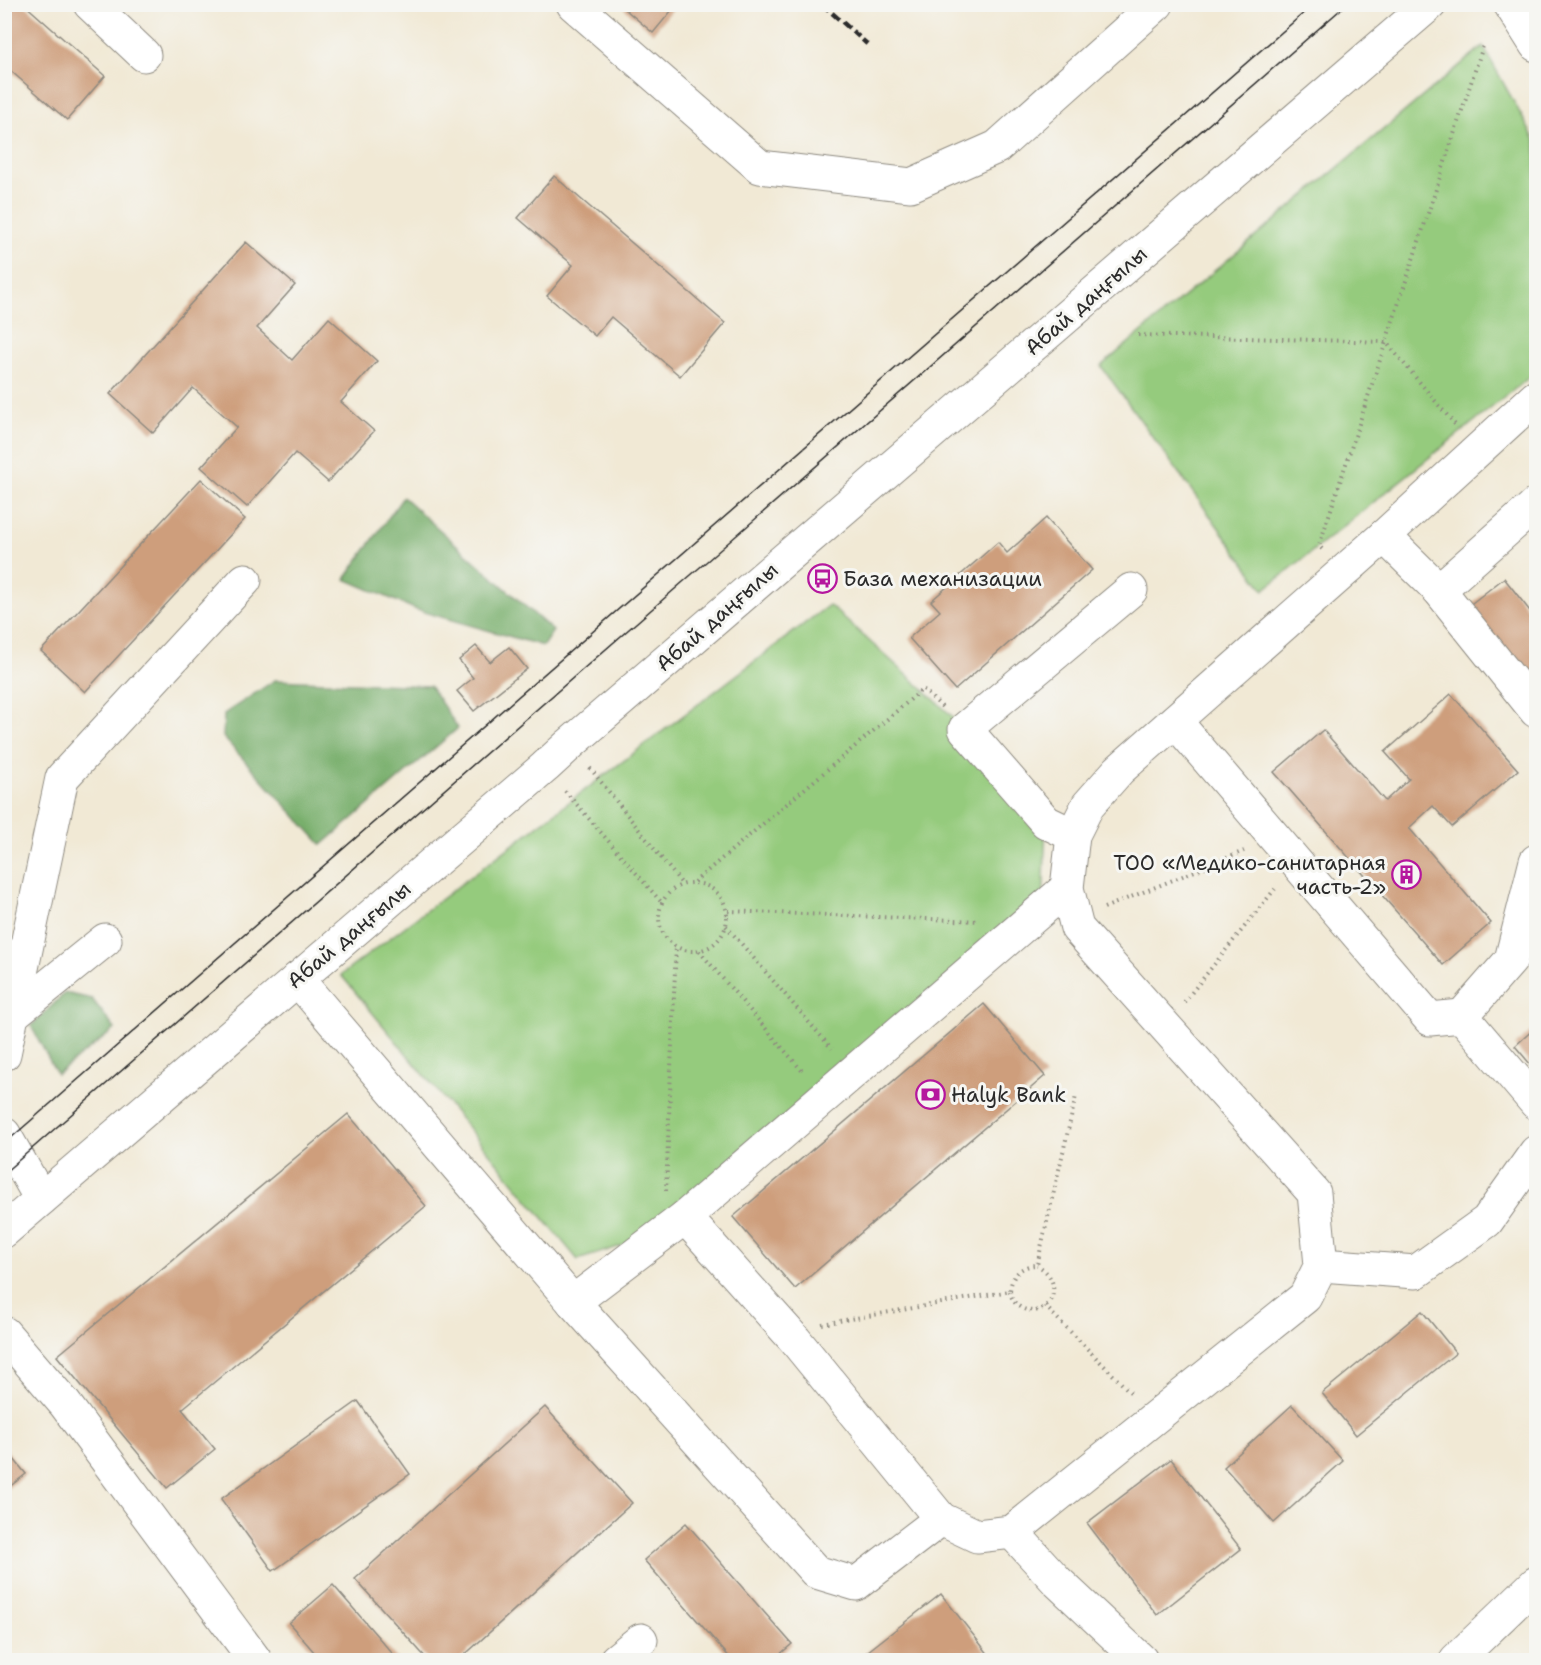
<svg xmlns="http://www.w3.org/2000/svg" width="1541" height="1665" viewBox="0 0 1541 1665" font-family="'Shantell Sans',sans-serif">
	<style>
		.green { fill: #95cb7d; stroke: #607b54; stroke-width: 1.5 }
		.forest { fill: #78af6c; stroke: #526d4c; stroke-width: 1.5 }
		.building { fill: #ce9e7b }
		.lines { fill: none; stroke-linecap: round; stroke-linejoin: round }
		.minor-casing { stroke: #8e8a80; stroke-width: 35 }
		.major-casing { stroke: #8e8a80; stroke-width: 35 }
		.path { stroke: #8e8a80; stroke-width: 4; stroke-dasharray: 1.5 4.5; stroke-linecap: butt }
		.minor { stroke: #fff; stroke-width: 33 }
		.major { stroke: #fff; stroke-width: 33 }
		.tram { stroke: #2b2b2b; stroke-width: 1.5 }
		.rail { stroke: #2b2b2b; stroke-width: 4.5; stroke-dasharray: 9 4.5; stroke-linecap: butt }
		.labels { text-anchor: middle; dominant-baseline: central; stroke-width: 6; stroke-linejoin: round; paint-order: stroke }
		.street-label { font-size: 21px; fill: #2b2b2b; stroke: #f6f6f2 }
		.poi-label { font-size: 21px; fill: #2b2b2b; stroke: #f6f6f2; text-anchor: start }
	</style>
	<rect width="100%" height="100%" fill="#f6f6f2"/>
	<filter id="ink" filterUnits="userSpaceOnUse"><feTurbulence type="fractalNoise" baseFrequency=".0167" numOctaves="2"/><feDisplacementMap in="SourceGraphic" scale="12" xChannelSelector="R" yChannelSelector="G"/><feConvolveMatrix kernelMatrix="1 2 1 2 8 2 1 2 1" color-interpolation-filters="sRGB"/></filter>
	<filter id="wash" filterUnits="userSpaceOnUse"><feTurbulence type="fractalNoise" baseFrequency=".008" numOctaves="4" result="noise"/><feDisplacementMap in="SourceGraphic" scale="24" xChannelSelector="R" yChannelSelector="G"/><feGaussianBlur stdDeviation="1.35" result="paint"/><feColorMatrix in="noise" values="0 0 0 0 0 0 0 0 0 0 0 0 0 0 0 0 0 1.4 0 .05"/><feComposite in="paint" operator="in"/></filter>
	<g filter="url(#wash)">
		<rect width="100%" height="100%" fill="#f1e9d5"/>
		<g class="green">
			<polygon points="1483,46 1536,142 1536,372 1264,590 1101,366"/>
			<polygon points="829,605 923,689 953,717 1046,822 1043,909 665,1232 578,1260 341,975"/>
		</g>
		<g class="forest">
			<polygon points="403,497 553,631 543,646 417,610 345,579"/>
			<polygon points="275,680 430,686 458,728 322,845 223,737 224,714"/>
			<polygon points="65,993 92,999 115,1029 57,1074 31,1026"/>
		</g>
		<g id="blocks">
			<g class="building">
				<polygon points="4,4 24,4 105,76 67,120 4,65"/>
				<polygon points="619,4 677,4 653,33"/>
				<polygon points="554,176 725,323 680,376 611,317 595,336 547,296 573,265 518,218"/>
				<polygon points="246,242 295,285 257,328 292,360 329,318 377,361 341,402 374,431 328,482 295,453 247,507 201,467 237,427 193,388 153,433 110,394"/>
				<polygon points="201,479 245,519 85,692 41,651"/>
				<polygon points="1046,518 1092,570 955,690 909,638 940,611 931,601 998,542 1007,553"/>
				<polygon points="1504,578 1533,615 1536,613 1536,686 1467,607"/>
				<polygon points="476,646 490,662 509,647 527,669 474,711 457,691 473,678 459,660"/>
				<polygon points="1451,694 1518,770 1452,827 1433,806 1409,828 1491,923 1443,965 1274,772 1323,730 1385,801 1409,779 1385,752"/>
				<polygon points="984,1004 1045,1076 795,1289 733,1217"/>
				<polygon points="1536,1027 1536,1071 1515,1046"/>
				<polygon points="348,1114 426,1206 182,1409 215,1449 167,1488 57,1356"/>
				<polygon points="1422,1311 1456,1353 1356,1435 1322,1393"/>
				<polygon points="358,1401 410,1474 273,1571 221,1499"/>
				<polygon points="1292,1405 1343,1461 1274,1523 1224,1467"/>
				<polygon points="545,1407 632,1503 459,1660 428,1660 355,1579"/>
				<polygon points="4,1447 26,1474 4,1491"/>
				<polygon points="1171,1459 1241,1549 1157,1615 1087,1523"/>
				<polygon points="686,1523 792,1644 773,1660 732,1660 644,1560"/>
				<polygon points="333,1585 398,1660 321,1660 289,1623"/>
				<polygon points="941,1594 993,1660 867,1660 863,1655"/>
			</g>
		</g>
	</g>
	<g filter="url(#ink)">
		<use href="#blocks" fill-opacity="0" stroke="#8e8a80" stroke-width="1.5"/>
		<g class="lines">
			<defs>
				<g id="minor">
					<polyline points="90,4 144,55"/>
					<polyline points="573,4 760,167 911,185 997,147 1157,4"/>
					<polyline points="1510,4 1536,45"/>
					<polyline points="1384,536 1439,590 1536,711"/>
					<polyline points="1439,590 1536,504"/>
					<polyline points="1175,721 1430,1019 1462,1016 1536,1103"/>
					<polyline points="1073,835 1046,822 965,729 1131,590"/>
					<polyline points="297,979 573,1302 816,1572 856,1584 941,1519 977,1536 1012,1532 1305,1297 1321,1265 1314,1193 1077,928 1067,888 1073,835 1088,805 1119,770 1384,536 1536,397"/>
					<polyline points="12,1015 105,940"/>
					<polyline points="1462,1016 1511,960 1536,861"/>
					<polyline points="4,1054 62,778 245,580"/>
					<polyline points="4,1134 41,1199"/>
					<polyline points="685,1217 1067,888"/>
					<polyline points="1321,1265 1416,1272 1487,1221 1536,1152"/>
					<polyline points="573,1302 685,1217 795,1340 941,1519"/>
					<polyline points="4,1333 65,1404 255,1660"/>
					<polyline points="1012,1532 1057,1581 1141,1660"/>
					<polyline points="616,1660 641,1640"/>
					<polyline points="1456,1660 1536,1583"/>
				</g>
				<polyline id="major" points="4,1231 545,767 570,744 1430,4"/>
			</defs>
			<use href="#minor" class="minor-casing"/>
			<use href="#major" class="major-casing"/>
			<g class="path">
				<polyline points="1138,335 1386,342 1457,427"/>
				<polyline points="1322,549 1319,546 1483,46"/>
				<polyline points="590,768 682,884"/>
				<polyline points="565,791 662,903"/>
				<polyline points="694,882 923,689 942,707"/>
				<circle cx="693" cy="917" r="34"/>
				<polyline points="1104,908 1244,851"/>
				<polyline points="728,911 979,921"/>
				<polyline points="726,926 832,1049"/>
				<polyline points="699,951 804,1073"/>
				<polyline points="1184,1002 1275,889"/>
				<polyline points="666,1191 676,946"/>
				<path d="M1010 1291C1011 1298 1014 1303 1020 1307 1045 1323 1071 1285 1037 1265"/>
				<polyline points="1045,1306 1133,1395"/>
				<path d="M822 1324 1010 1291C1011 1276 1021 1265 1037 1265L1076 1096"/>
			</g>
			<use href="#minor" class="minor"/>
			<use href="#major" class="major"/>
			<g class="tram">
				<polyline points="4,1144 1314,4"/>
				<polyline points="4,1173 1347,4"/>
			</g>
			<polyline class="rail" points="822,4 867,44"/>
		</g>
	</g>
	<defs>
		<symbol id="bus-ring" viewBox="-11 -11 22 22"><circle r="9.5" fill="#f6f6f2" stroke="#b5179e" stroke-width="1.5"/><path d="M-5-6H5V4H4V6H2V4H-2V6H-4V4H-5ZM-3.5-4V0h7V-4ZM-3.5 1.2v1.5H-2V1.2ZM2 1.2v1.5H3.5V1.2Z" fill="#b5179e"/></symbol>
		<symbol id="building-ring" viewBox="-11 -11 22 22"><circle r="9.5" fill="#f6f6f2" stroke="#b5179e" stroke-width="1.5"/><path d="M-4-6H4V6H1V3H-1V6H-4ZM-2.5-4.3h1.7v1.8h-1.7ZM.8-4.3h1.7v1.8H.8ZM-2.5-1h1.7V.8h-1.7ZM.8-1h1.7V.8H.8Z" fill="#b5179e"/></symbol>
		<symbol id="bank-ring" viewBox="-11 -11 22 22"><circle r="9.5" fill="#f6f6f2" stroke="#b5179e" stroke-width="1.5"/><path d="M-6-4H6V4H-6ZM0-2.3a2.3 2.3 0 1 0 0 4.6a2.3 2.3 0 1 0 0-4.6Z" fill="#b5179e"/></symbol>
	</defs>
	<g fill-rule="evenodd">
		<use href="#bus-ring" x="806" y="562" width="33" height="33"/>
		<use href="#building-ring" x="1390" y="858" width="33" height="33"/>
		<use href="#bank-ring" x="914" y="1078" width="33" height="33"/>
	</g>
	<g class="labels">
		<g class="street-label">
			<text transform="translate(1086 301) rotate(-41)">Абай даңғылы</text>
			<text transform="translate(717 617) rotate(-41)">Абай даңғылы</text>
			<text transform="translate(349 935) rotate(-40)">Абай даңғылы</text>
		</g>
		<g class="poi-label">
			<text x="843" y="579">База механизации</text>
			<text x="1386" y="863" text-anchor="end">ТОО «Медико-санитарная<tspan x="1386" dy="24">часть-2»</tspan></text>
			<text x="951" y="1095">Halyk Bank</text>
		</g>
	</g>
	<rect width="1541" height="1665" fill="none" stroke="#f6f6f2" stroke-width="24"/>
</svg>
